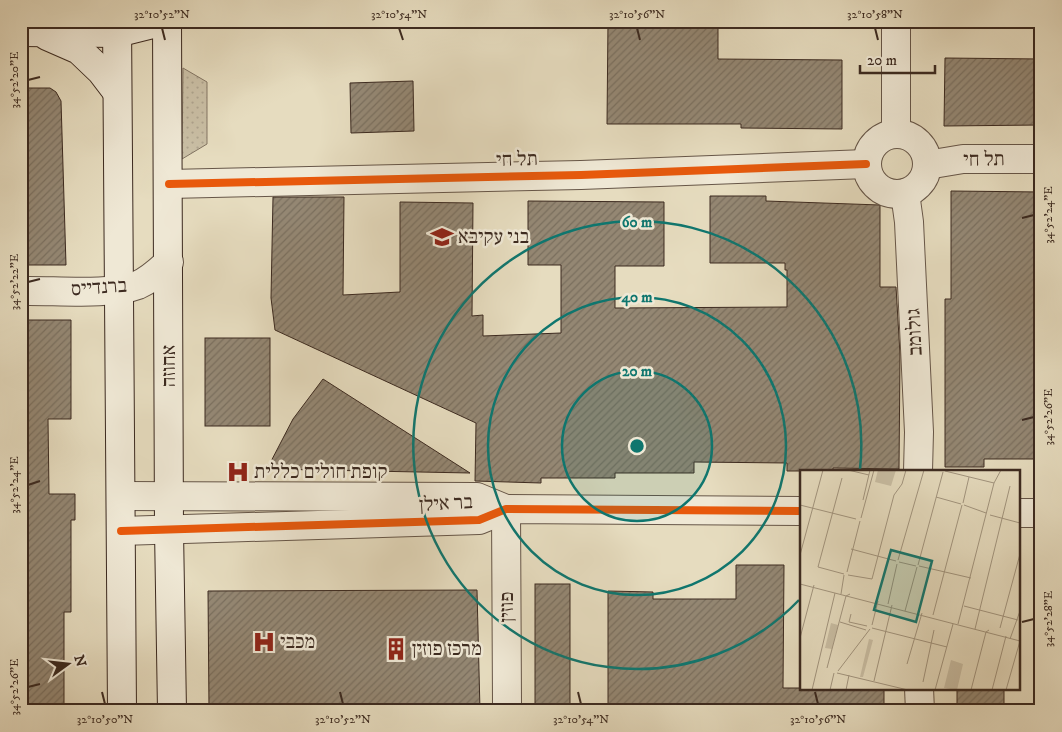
<svg xmlns="http://www.w3.org/2000/svg" width="1062" height="732" viewBox="0 0 1062 732" font-family="'IM FELL DW Pica','Frank Ruhl Libre',serif">
	<style>
		.grass { fill: url(#grass-dots); stroke: #827462 }
		.building { fill: url(#building-hatch); stroke: #3c2a20 }
		.lines { fill: none; stroke-linecap: round; stroke-linejoin: round }
		.minor-casing { stroke: #665648; stroke-width: 30 }
		.secondary-casing { stroke: #3c2a20; stroke-width: 30 }
		.minor { stroke: #efe8d5; stroke-width: 28 }
		.secondary { stroke: #efe8d5; stroke-width: 28 }
		.cycleway-casing { stroke: #efe8d5; stroke-width: 11 }
		.cycleway { stroke: #e8590c; stroke-width: 8 }
		.ticks { fill: none; stroke: #3c2a20; stroke-width: 2 }
		.ring { fill: none; stroke: #0f766e; stroke-width: 2.5 }
		.labels { text-anchor: middle; dominant-baseline: central; stroke-width: 5; stroke-linejoin: round; paint-order: stroke }
		.street-label { font-size: 20px; fill: #3c2a20; stroke: #efe8d5 }
		.poi-label { font-size: 20px; fill: #3c2a20; stroke: #efe8d5; text-anchor: start }
		.inset-road { fill: none; stroke: #a2957f; stroke-width: 1 }
		.view { fill: #0f766e; fill-opacity: 0.15; stroke: #0f766e; stroke-width: 2.5 }
		.inset-edge { fill: none; stroke: #3c2a20; stroke-width: 2.5 }
		.centre { fill: #0f766e; stroke: #efe8d5; stroke-width: 2.5 }
		.ring-label { font-size: 15px; text-anchor: middle; font-weight: bold; fill: #0f766e; stroke: #efe8d5; stroke-width: 5; stroke-linejoin: round; paint-order: stroke }
		.neatline { fill: none; stroke: #3c2a20; stroke-width: 2 }
		.ticks-label { font-size: 12px; text-anchor: middle; fill: #3c2a20 }
	</style>
	<defs>
		<pattern id="grass-dots" width="8" height="8" patternUnits="userSpaceOnUse" patternTransform="scale(1.25)"><rect width="8" height="8" fill="#c9bea4"/><path d="M2 2h.1M6 6h.1" fill="none" stroke="#aea38d" stroke-width="1.8" stroke-linecap="round"/></pattern>
		<pattern id="building-hatch" width="6" height="6" patternUnits="userSpaceOnUse" patternTransform="scale(1.25)"><rect width="6" height="6" fill="#948773"/><path d="M-1 1l2-2M0 6l6-6M5 7l2-2" fill="none" stroke="#7a6f5e"/></pattern>
	</defs>
	<rect width="100%" height="100%" fill="#e6dcbf"/>
	<filter id="stains"><feTurbulence type="fractalNoise" baseFrequency=".004" numOctaves="4"/><feColorMatrix values="0 0 0 0 .2 0 0 0 0 .09 0 0 0 0 .02 0 0 0 .5 -.17"/></filter>
	<radialGradient id="worn" r=".72"><stop offset=".6" stop-color="#630" stop-opacity="0"/><stop offset="1" stop-color="#630" stop-opacity=".3"/></radialGradient>
	<polygon class="grass" points="183,68 207,82 207,144 182,159"/>
	<g class="building">
		<polygon points="608,21 718,21 718,59 842,60 842,129 741,128 741,124 607,124"/>
		<polygon points="945,58 1041,59 1041,125 944,126"/>
		<polygon points="413,81 414,131 351,133 350,83"/>
		<polygon points="21,88 50,88 56,92 61,101 66,265 21,265"/>
		<polygon points="951,191 1041,192 1041,459 984,459 984,467 945,467 945,299 951,299"/>
		<polygon points="710,196 766,196 766,201 880,205 880,287 896,287 900,354 899,469 833,468 833,471 787,471 787,463 694,462 694,473 615,473 615,478 541,478 541,483 475,481 476,423 275,330 271,298 273,197 344,197 343,295 400,292 400,202 473,203 472,316 483,315 483,336 561,333 561,265 528,265 528,201 664,202 664,266 615,266 615,308 787,307 787,270 785,270 785,263 710,263"/>
		<polygon points="21,320 71,320 71,419 48,419 49,494 75,494 75,520 71,520 71,612 64,612 64,711 21,711"/>
		<rect x="205" y="338" width="65" height="88"/>
		<polygon points="323,379 470,473 267,469 293,419"/>
		<polygon points="736,565 784,565 783,688 884,688 884,711 608,711 608,591 653,592 653,599 736,599"/>
		<rect x="535" y="584" width="35" height="127"/>
		<polygon points="477,590 480,711 426,711 426,708 209,709 208,591"/>
		<rect x="957" y="688" width="47" height="23"/>
	</g>
	<g class="lines">
		<defs>
			<g id="minor">
				<polyline points="896,21 896,134"/>
				<circle cx="897" cy="164" r="30"/>
				<polyline points="927,165 963,159 1041,159"/>
				<polyline points="169,184 581,175 866,164"/>
				<polyline points="905,193 909,222 919,432 918,471"/>
				<path d="M21 291C54 290 109 296 138 285 150 280 159 271 169 262"/>
				<polyline points="121,496 477,497 506,509"/>
				<polyline points="506,509 507,704"/>
				<polyline points="1018,513 1041,513"/>
				<polyline points="121,531 479,520 506,509 801,511"/>
				<polyline points="919,688 920,711"/>
			</g>
			<g id="secondary">
				<polyline points="117,21 122,711"/>
				<polyline points="167,21 169,530 172,711"/>
				<polyline points="21,32 117,33 165,21"/>
				<polyline points="47,36 79,50 101,71 117,92"/>
			</g>
		</defs>
		<use href="#minor" class="minor-casing"/>
		<use href="#secondary" class="secondary-casing"/>
		<use href="#minor" class="minor"/>
		<use href="#secondary" class="secondary"/>
		<defs>
			<g id="cycleway">
				<polyline points="169,184 581,175 866,164"/>
				<polyline points="121,531 479,520 506,509 801,511"/>
			</g>
		</defs>
		<use href="#cycleway" class="cycleway-casing"/>
		<use href="#cycleway" class="cycleway"/>
	</g>
	<path class="ticks" d="M162 28 165 40M399 28 403 40M637 28 640 40M875 28 878 40M28 80 40 77M1022 218 1034 215M28 282 40 279M1022 420 1034 417M28 485 40 481M1022 622 1034 619M28 687 40 684M102 692 105 704M340 692 343 704M578 692 581 704M815 692 818 704"/>
	<circle cx="637" cy="446" r="75" fill="#0f766e" fill-opacity=".12"/>
	<g class="ring">
		<circle cx="637" cy="446" r="75"/>
		<circle cx="637" cy="446" r="149"/>
		<path d="M799 600A224 224 0 1 1 860 469"/>
	</g>
	<defs>
		<symbol id="school-bare" viewBox="-9 -9 18 18"><path d="M0-5L7-2L0 1L-7-2ZM-4 1L0 2.5L4 1V4Q0 6-4 4Z" fill="#8f2418" stroke="#efe8d5" stroke-width="2.5" paint-order="stroke"/></symbol>
		<symbol id="hospital-bare" viewBox="-9 -9 18 18"><path d="M-5-5h3v3.5h4V-5h3V5h-3V1.5h-4V5h-3Z" fill="#8f2418" stroke="#efe8d5" stroke-width="2.5" paint-order="stroke"/></symbol>
		<symbol id="building-bare" viewBox="-9 -9 18 18"><path d="M-4-6H4V6H1V3H-1V6H-4ZM-2.5-4.3h1.7v1.8h-1.7ZM.8-4.3h1.7v1.8H.8ZM-2.5-1h1.7V.8h-1.7ZM.8-1h1.7V.8H.8Z" fill="#8f2418" stroke="#efe8d5" stroke-width="2.5" paint-order="stroke"/></symbol>
	</defs>
	<g fill-rule="evenodd">
		<use href="#school-bare" x="426" y="221" width="32" height="32"/>
		<use href="#hospital-bare" x="222" y="456" width="32" height="32"/>
		<use href="#hospital-bare" x="248" y="626" width="32" height="32"/>
		<use href="#building-bare" x="380" y="633" width="32" height="32"/>
	</g>
	<g class="labels">
		<g class="street-label">
			<text transform="translate(517 160) rotate(-2)">תל חי</text>
			<text transform="translate(984 160) rotate(-1)">תל חי</text>
			<text transform="translate(99 288) rotate(-4)">ברנדייס</text>
			<text transform="translate(915 332) rotate(-93)">גולומב</text>
			<text transform="translate(169 366) rotate(-90)">אחוזה</text>
			<text transform="translate(446 504) rotate(-3)">בר אילן</text>
			<text transform="translate(507 607) rotate(-90)">פוזין</text>
		</g>
		<g class="poi-label">
			<text x="458" y="237">בני עקיבא</text>
			<text x="254" y="472">קופת חולים כללית</text>
			<text x="280" y="642">מכבי</text>
			<text x="412" y="649">מרכז פוזין</text>
		</g>
	</g>
	<g transform="translate(800 470)">
		<rect width="220" height="220" fill="#e6dcbf"/>
		<path d="M69 169 73 170 63 207H60Z" fill="#c9bea4"/>
		<path d="M31 153 38 155 32 179 25 178ZM151 190 163 194 157 220 144 218Z" fill="#c9bea4"/>
		<path d="M78 0H96L91 16 75 12Z" fill="#c9bea4"/>
		<path class="inset-road" d="M48 0 69 5M145 1 194 13M42 8 18 97 44 104M136 27 161 34M63 30 70 0M163 33 169 7M0 35 56 49M164 35 186 43M190 45 220 53M61 48 74 0M51 79 96 91M0 85 23 0M98 90 124 0M99 92 116 96M118 95 143 2M119 96 171 108M47 102 60 51M48 105 72 109 94 25 102 14 106 0M0 114 220 171M41 124 44 105M88 134 97 94M164 136 218 150M105 141 117 97M51 144 49 152 67 156M133 145 162 35M40 152 66 160M158 154 194 13 201 0M72 155 78 131M72 158 147 177M200 158 220 84M175 159 210 16M0 168 14 115M210 169 220 141M107 194 122 143M27 198 46 126 50 124M38 201 70 159M37 203 108 220M74 211 92 135M123 212 134 160M12 220 35 123M30 220 34 203M46 220 49 205M135 220 153 154M171 220 186 162 189 160M192 220 206 166M206 220 220 171"/>
		<path class="view" d="M91 80 132 91 116 152 74 140Z"/>
		<rect width="220" height="220" class="inset-edge"/>
	</g>
	<circle cx="637" cy="446" r="8" class="centre"/>
	<g class="ring-label">
		<text x="637" y="227">60 m</text>
		<text x="637" y="302">40 m</text>
		<text x="637" y="376">20 m</text>
	</g>
	<rect width="1062" height="732" fill="none" stroke="#e6dcbf" stroke-width="55"/>
	<g transform="translate(68 664) rotate(75)" stroke="#efe8d5" stroke-width="4" paint-order="stroke">
	<path d="M0-4L9 19L0 12L-9 19Z" fill="#3c2a20"/>
	<text y="-8" font-size="14" font-weight="bold" text-anchor="middle" fill="#3c2a20">N</text>
	</g>
	<path d="M860 65v8h75v-8" fill="none" stroke="#3c2a20" stroke-width="2.5"/>
	<text x="867" y="65" font-size="15" fill="#3c2a20" stroke="#efe8d5" stroke-width="4" paint-order="stroke">20 m</text>
	<rect x="28" y="28" width="1006" height="676" class="neatline"/>
	<g class="ticks-label">
		<text x="162" y="18">32°10'52"N</text>
		<text x="399" y="18">32°10'54"N</text>
		<text x="637" y="18">32°10'56"N</text>
		<text x="875" y="18">32°10'58"N</text>
		<text transform="translate(14 80) rotate(-90)" y="4">34°52'20"E</text>
		<text transform="translate(1048 215) rotate(-90)" y="4">34°52'24"E</text>
		<text transform="translate(14 282) rotate(-90)" y="4">34°52'22"E</text>
		<text transform="translate(1048 417) rotate(-90)" y="4">34°52'26"E</text>
		<text transform="translate(14 485) rotate(-90)" y="4">34°52'24"E</text>
		<text transform="translate(1048 619) rotate(-90)" y="4">34°52'28"E</text>
		<text transform="translate(14 687) rotate(-90)" y="4">34°52'26"E</text>
		<text x="105" y="723">32°10'50"N</text>
		<text x="343" y="723">32°10'52"N</text>
		<text x="581" y="723">32°10'54"N</text>
		<text x="818" y="723">32°10'56"N</text>
	</g>
	<rect width="100%" height="100%" filter="url(#stains)"/>
	<rect width="100%" height="100%" fill="url(#worn)"/>
</svg>
